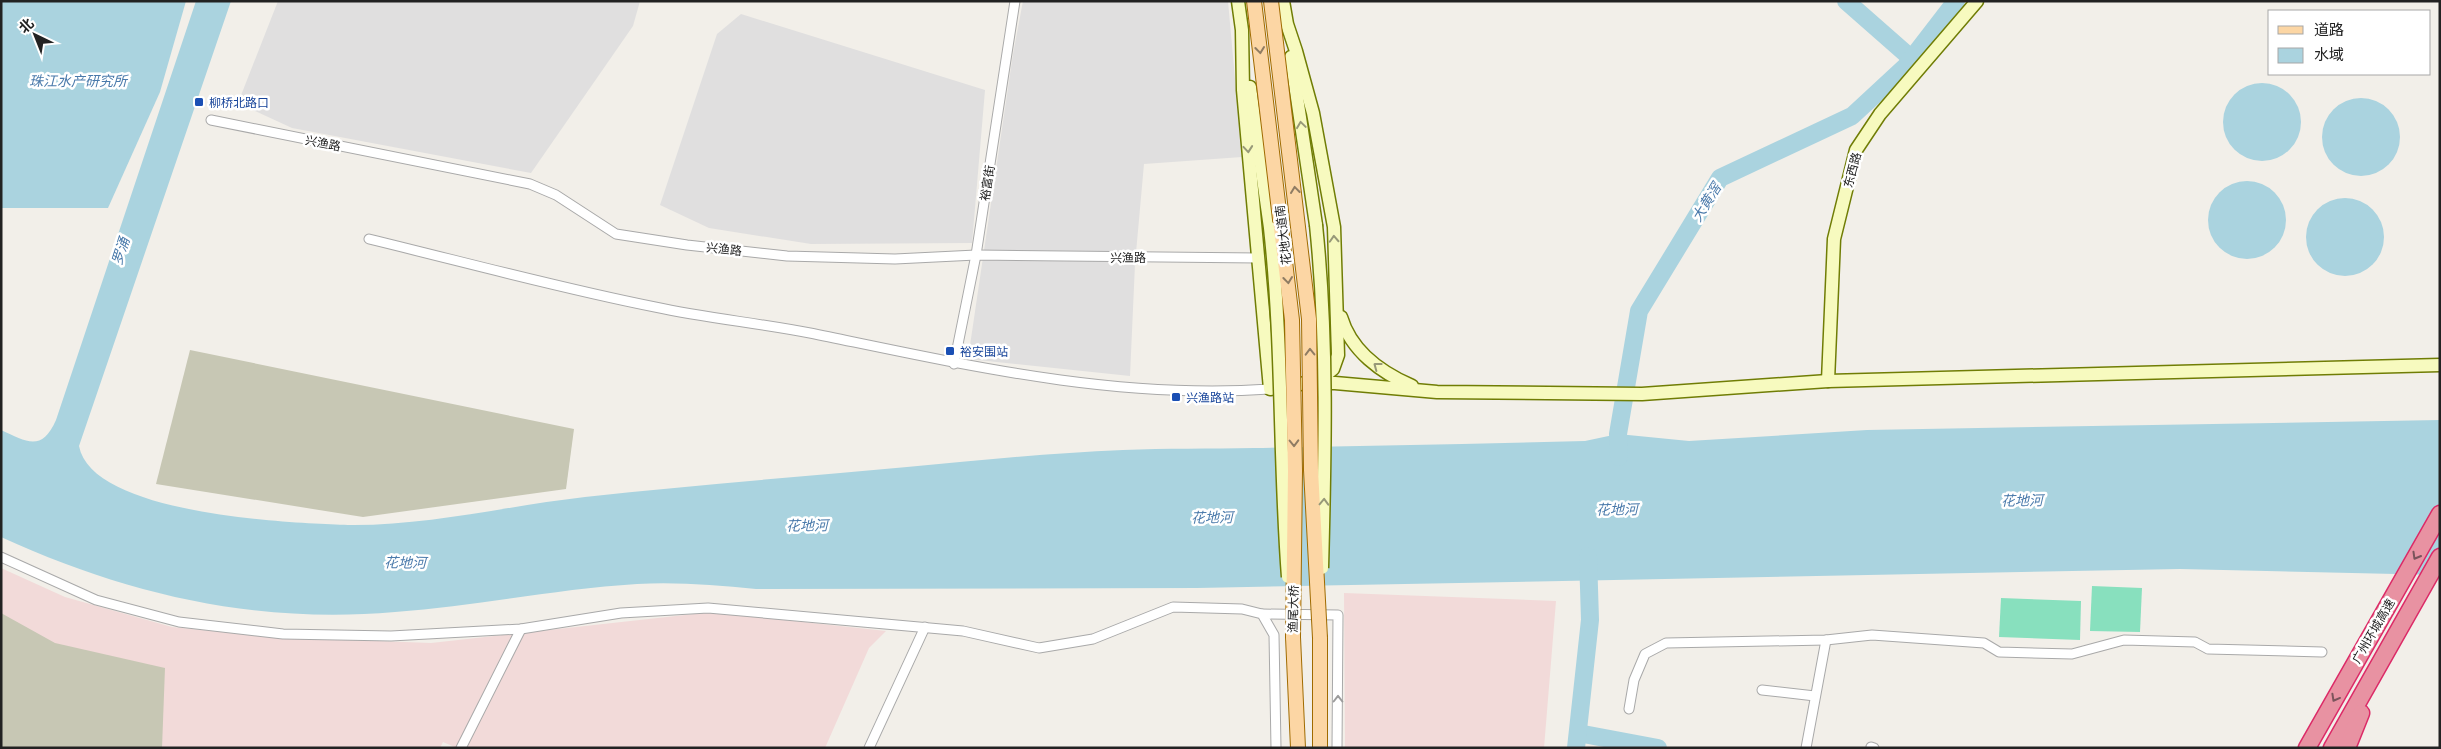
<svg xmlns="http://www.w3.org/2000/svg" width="2441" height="749" viewBox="0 0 2441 749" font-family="Manrope,'Noto Sans SC',sans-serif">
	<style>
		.residential { fill: #e0dfdf }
		.commercial { fill: #f2dad9 }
		.construction { fill: #c7c7b4 }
		.pitch { fill: #88e0be }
		.water { fill: #aad3df }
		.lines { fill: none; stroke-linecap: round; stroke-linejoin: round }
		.river { stroke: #aad3df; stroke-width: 18 }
		.street-casing { stroke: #a9a9a9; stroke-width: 11 }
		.secondary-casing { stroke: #707d05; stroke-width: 15 }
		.primary-casing { stroke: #a06b00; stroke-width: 16 }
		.highway-casing { stroke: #dc2a67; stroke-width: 19 }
		.street { stroke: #fff; stroke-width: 9 }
		.secondary { stroke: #f7fabf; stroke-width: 12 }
		.primary { stroke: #fcd6a4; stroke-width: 14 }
		.highway { stroke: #e892a2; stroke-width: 16 }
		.secondary-bridge-casing { stroke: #707d05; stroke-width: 15; stroke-linecap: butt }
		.primary-bridge-casing { stroke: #a06b00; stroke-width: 16; stroke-linecap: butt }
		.secondary-bridge { stroke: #f7fabf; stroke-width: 12 }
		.primary-bridge { stroke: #fcd6a4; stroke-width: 14 }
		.oneway { stroke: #8f7c63 }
		.oneway2 { stroke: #979978 }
		.oneway3 { stroke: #7b545c }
		.oneway4 { stroke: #9c9c9c }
		.transit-dot { fill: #1a4fb4; stroke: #fff; stroke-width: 2 }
		.labels { text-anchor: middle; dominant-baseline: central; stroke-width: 5; stroke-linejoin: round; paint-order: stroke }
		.transit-label { font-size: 12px; fill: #164399; stroke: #fff; text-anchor: start }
		.street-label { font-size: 12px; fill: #222; stroke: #fff }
		.water-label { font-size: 14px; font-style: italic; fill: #4a7aab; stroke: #fff }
	</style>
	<rect width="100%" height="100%" fill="#f2efe9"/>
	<g class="residential">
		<polygon points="278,1 640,1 633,26 531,173 292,128 238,103"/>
		<polygon points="1023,1 1228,1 1242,157 1144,164 1135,264 1130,376 968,359 1013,54"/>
		<polygon points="741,14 985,90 972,243 811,244 709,228 660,205 717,34"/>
	</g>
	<g class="commercial">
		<polygon points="1,568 65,597 172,627 270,637 431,643 712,612 886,631 869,648 825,748 457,748 443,742 440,748 1,748"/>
		<polygon points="1344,593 1556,601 1544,748 1345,748"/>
	</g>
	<g class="construction">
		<polygon points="190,350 574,429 566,489 363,517 156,484"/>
		<polygon points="1,613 55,643 165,668 162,748 1,748"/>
	</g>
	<g class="pitch">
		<polygon points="2092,586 2142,588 2140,632 2090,631"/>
		<polygon points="2001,598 2081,601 2080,640 1999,637"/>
	</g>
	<g class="water">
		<polygon points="1,1 186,1 160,92 108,208 1,208"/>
		<path d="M196 1H231L79 446C92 515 291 523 348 525 427 526 506 506 585 497 692 485 800 477 907 467 979 460 1051 453 1123 450 1166 448 1210 449 1254 448 1364 446 1475 444 1585 441L1618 434 1689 441 1867 430 2440 420V575L2180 569 1197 588 756 589C716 585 677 582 637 584 556 589 476 606 395 612 255 624 128 595 1 537V430C27 442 42 452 56 420Z"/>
		<circle cx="2262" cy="122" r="39"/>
		<circle cx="2361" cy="137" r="39"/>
		<circle cx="2247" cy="220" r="39"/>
		<circle cx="2345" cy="237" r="39"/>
	</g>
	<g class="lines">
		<g class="river">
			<polyline points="1846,1 1912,59"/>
			<polyline points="1619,457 1618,434 1639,311 1720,178 1852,116 1906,66 1956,1"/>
			<polyline points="1578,733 1658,748"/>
			<polyline points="1576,748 1590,620 1588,556"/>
		</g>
		<defs>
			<g id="street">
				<polyline points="211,120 530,184 556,195 616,234 687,245 787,256 895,259 976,255 1258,258"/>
				<path d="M369 239C464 262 559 288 655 307 706 318 758 323 810 333 962 364 1113 400 1270 389"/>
				<polyline points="954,364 976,255 1015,1"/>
				<polyline points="1,557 96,600 179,622 283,634 391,636 521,629 621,613 708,608 963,631 1039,648 1093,639 1173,607 1242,609 1262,614 1274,635 1276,748"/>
				<polyline points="1262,614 1338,615 1337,748"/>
				<polyline points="1762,690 1815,696"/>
				<polyline points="1629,709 1634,680 1645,654 1666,643 1826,640 1872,635 1984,643 1999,652 2072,654 2124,640 2195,642 2208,649 2322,652"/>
				<polyline points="1871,747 1874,748"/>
				<polyline points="461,748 521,629"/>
				<polyline points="869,748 925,627"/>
				<polyline points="1806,748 1826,640"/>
			</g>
			<g id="secondary">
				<polyline points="1238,1 1242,30 1243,90 1270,389 1306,383 1335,383 1437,392 1642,394 1828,381 2440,365"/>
				<polyline points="1283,1 1287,24 1296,51 1313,113 1334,227 1338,355 1333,369 1318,381"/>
				<polyline points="1291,57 1316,225"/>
				<polyline points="1250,87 1270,228"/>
				<path d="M1341 317C1351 351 1382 373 1412 386"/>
				<polyline points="1828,381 1834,239 1856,150 1880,114 1977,1"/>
			</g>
			<g id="primary">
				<polyline points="1293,637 1298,748"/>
				<polyline points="1320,638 1320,748"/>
			</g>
			<g id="highway">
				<polyline points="2307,748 2440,514"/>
				<polyline points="2332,748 2440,557"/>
				<polyline points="2347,748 2361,713"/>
			</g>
		</defs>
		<use href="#street" class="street-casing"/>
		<use href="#secondary" class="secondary-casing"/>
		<use href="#primary" class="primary-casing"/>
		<use href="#highway" class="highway-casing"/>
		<use href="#street" class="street"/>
		<use href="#secondary" class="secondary"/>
		<use href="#primary" class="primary"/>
		<use href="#highway" class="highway"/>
		<defs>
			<g id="secondary-bridge">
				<path d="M1316 225C1328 340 1325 454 1322 568"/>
				<path d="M1270 228C1283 344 1279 461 1288 577"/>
			</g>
			<g id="primary-bridge">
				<polyline points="1254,1 1292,320 1295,471 1293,637"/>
				<polyline points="1271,1 1309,319 1311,470 1320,638"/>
			</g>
		</defs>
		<use href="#secondary-bridge" class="secondary-bridge-casing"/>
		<use href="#primary-bridge" class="primary-bridge-casing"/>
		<use href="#secondary-bridge" class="secondary-bridge"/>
		<use href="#primary-bridge" class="primary-bridge"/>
	</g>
	<defs><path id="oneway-chevron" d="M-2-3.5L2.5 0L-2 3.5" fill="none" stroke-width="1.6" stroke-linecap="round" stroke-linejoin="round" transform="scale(1.25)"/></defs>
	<g class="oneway">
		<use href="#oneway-chevron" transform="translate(1260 50) rotate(83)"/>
		<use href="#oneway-chevron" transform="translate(1295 190) rotate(-97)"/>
		<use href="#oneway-chevron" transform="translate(1288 280) rotate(83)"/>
		<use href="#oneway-chevron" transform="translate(1310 352) rotate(-91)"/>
		<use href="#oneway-chevron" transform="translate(1294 443) rotate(89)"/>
	</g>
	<g class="oneway2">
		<use href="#oneway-chevron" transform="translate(1301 125) rotate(-98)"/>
		<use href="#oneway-chevron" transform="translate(1248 149) rotate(85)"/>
		<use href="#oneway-chevron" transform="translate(1334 239) rotate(-93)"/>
		<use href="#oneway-chevron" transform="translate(1377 366) rotate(-143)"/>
		<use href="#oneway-chevron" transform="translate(1324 502) rotate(-88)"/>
	</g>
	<g class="oneway3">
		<use href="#oneway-chevron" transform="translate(2416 556) rotate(120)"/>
		<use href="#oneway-chevron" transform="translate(2335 698) rotate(119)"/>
	</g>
	<use class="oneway4" href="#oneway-chevron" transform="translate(1338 699) rotate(-90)"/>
	<g class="transit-dot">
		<rect x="194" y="97" width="10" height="10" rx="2.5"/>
		<rect x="945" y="346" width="10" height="10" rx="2.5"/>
		<rect x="1171" y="392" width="10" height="10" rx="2.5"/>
	</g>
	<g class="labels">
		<g class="transit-label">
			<text x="209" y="102">柳桥北路口</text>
			<text x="960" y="351">裕安围站</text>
			<text x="1186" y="397">兴渔路站</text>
		</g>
		<g class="street-label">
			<text transform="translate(323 143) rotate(11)">兴渔路</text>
			<text transform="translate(1852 170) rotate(-75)">东西路</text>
			<text transform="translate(987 183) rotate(-81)">裕富街</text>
			<text transform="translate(1283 235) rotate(-97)">花地大道南</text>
			<text transform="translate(724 249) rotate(6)">兴渔路</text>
			<text x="1128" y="257">兴渔路</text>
			<text transform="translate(1293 609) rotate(-89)">渔尾大桥</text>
			<text transform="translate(2373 631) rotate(-60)">广州环城高速</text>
		</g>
		<g class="water-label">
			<text x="78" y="80">珠江水产研究所</text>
			<text transform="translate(1706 202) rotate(-58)">大黄滘</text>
			<text transform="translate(120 251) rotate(-72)">罗涌</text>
			<text transform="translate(2022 500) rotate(-1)">花地河</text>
			<text transform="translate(1617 509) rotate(-1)">花地河</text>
			<text transform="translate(1212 517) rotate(-1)">花地河</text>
			<text transform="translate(807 525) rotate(-1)">花地河</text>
			<text transform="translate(405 562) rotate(1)">花地河</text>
		</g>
	</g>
	<rect width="2441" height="749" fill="none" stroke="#222222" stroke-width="5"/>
	<rect x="2268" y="10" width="162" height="65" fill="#ffffff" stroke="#a7a7a7"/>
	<rect x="2278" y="26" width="25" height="8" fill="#fcd6a4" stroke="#a7a7a7"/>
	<text x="2314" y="35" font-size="15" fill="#222222">道路</text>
	<rect x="2278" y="48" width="25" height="15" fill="#aad3df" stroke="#a7a7a7"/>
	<text x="2314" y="60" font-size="15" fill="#222222">水域</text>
	<g transform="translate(35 35) rotate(317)" stroke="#ffffff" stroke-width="4" paint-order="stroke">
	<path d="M0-4L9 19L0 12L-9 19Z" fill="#222222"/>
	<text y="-8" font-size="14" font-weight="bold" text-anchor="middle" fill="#222222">北</text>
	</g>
</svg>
